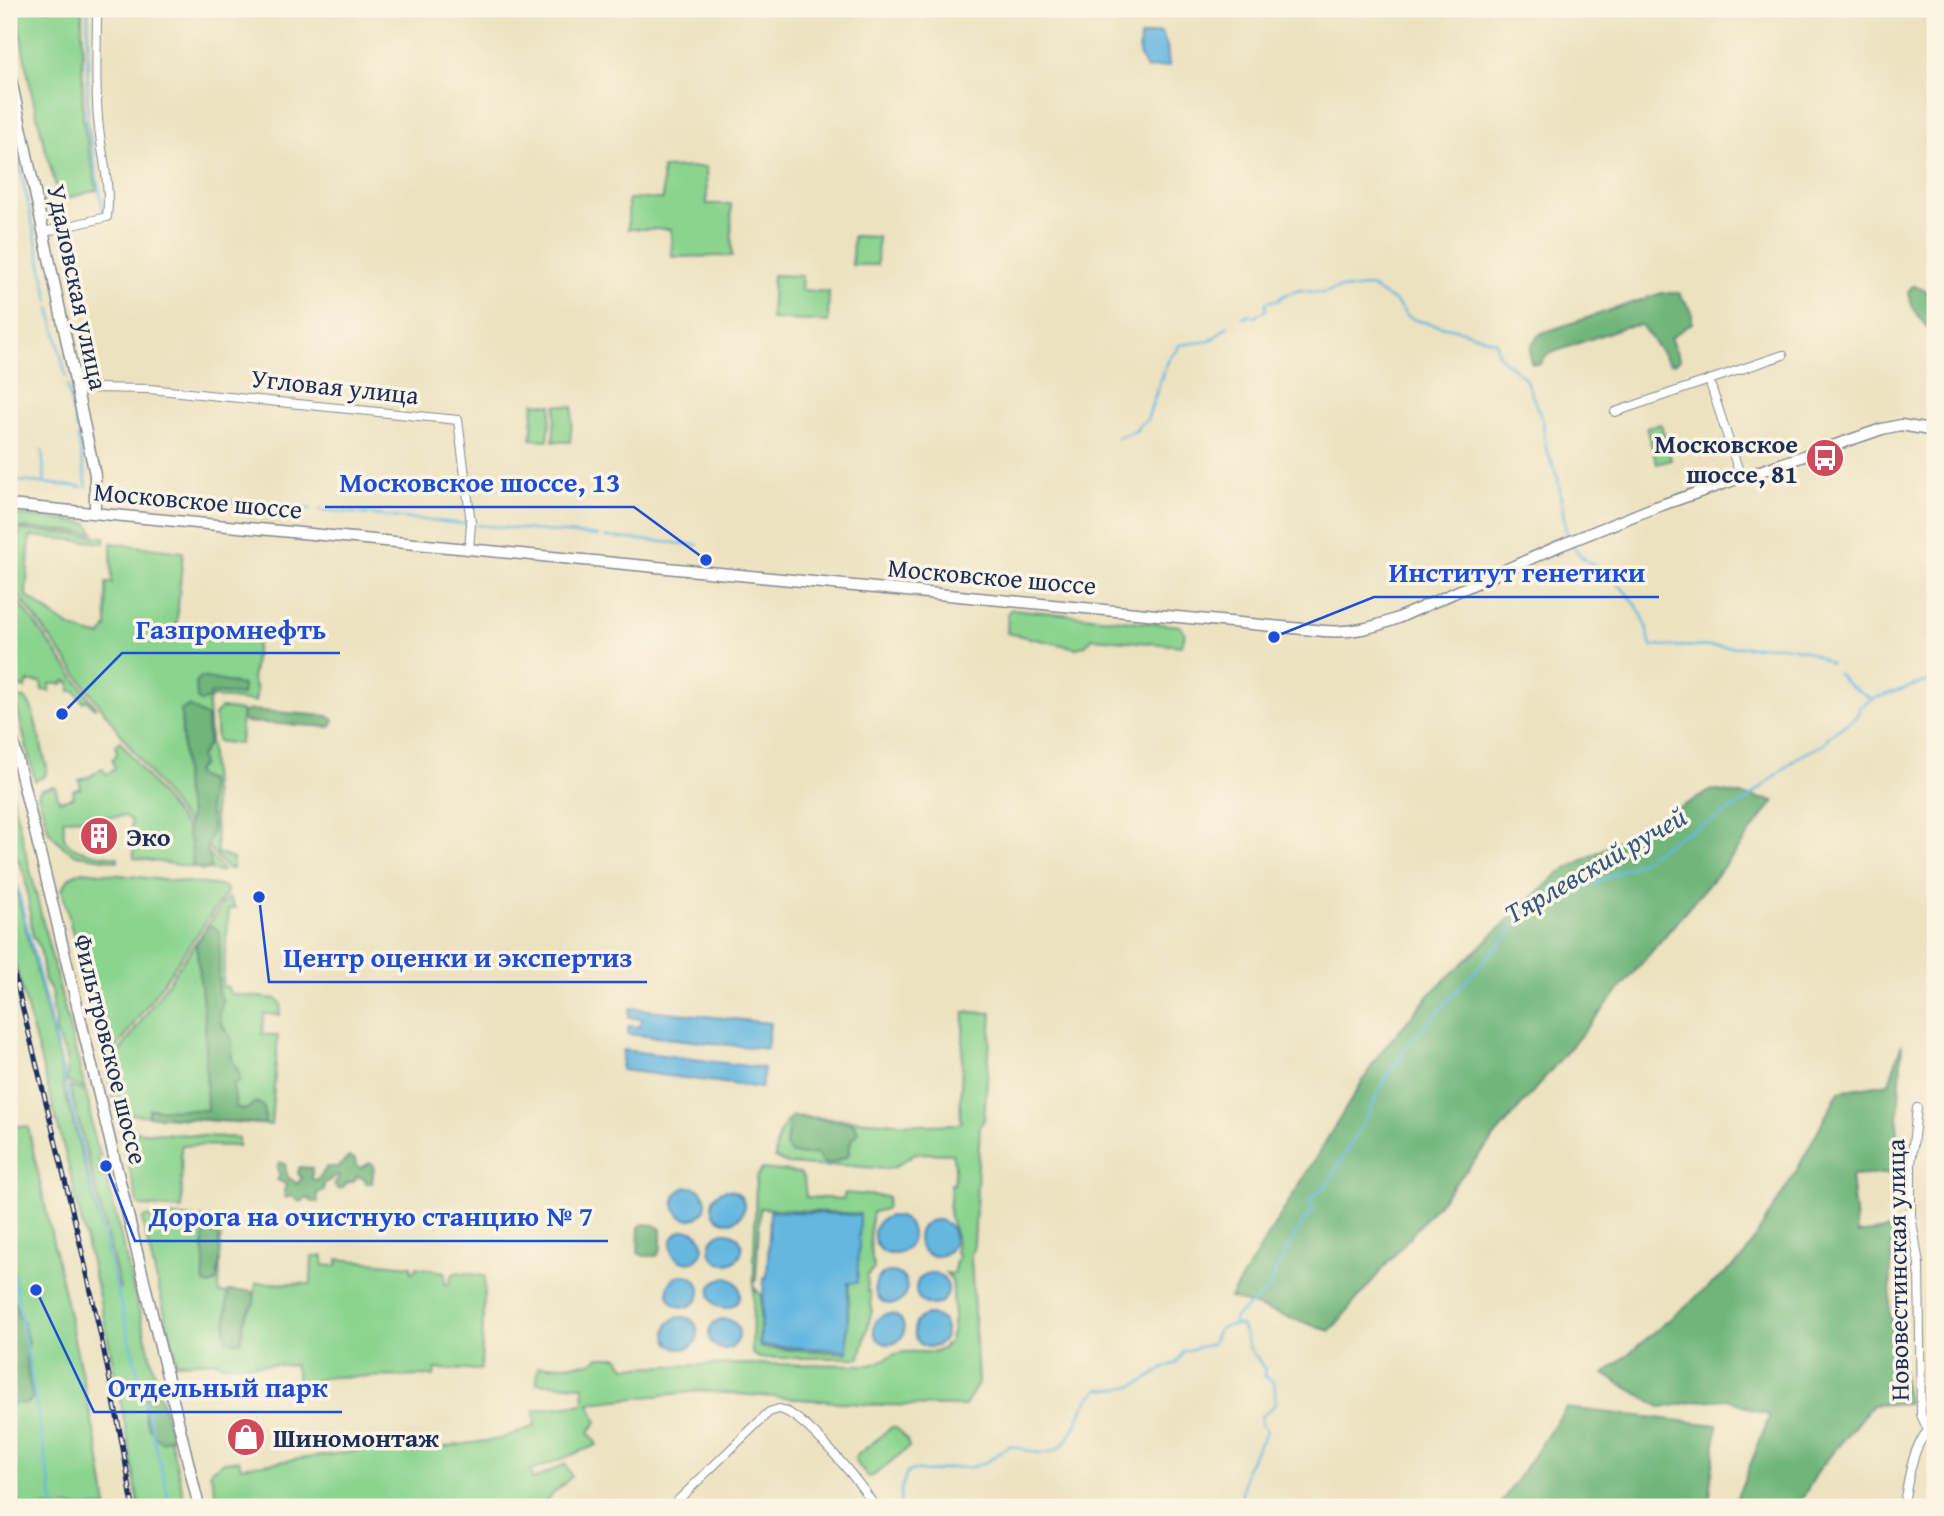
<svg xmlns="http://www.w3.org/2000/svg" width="1944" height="1516" viewBox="0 0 1944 1516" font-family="'Gentium Book Plus',serif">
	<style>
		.green { fill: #8bd48f; stroke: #538276; stroke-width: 2; fill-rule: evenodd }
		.forest { fill: #70b67a; stroke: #46726c; stroke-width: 2 }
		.water { fill: #65b7e0; stroke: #40739f; stroke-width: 2 }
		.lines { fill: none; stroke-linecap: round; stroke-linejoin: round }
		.stream { stroke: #65b7e0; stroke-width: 2.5 }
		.street-casing { stroke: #84888f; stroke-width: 10 }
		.secondary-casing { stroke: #84888f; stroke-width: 13 }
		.street { stroke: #fff; stroke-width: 8 }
		.secondary { stroke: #fff; stroke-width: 10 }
		.rail-casing { stroke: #1b2f5e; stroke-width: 5 }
		.rail { stroke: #fcf5e5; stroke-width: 2.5; stroke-dasharray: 8; stroke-linecap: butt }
		.labels { text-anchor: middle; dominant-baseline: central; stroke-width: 7; stroke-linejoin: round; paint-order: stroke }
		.street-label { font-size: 26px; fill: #1b2f5e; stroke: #fcf5e5 }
		.poi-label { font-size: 26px; font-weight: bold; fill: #1b2f5e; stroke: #fcf5e5; text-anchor: start }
		.water-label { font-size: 28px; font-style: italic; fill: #315885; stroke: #fcf5e5 }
		.leader { fill: none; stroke: #1d4ed8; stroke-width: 2.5 }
		.callout-dot { fill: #1d4ed8; stroke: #fcf5e5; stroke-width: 2.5 }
		.callout-label { font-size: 28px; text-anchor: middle; font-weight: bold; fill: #1d4ed8; stroke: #fcf5e5; stroke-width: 7; stroke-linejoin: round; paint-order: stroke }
	</style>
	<rect width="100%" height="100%" fill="#fcf5e5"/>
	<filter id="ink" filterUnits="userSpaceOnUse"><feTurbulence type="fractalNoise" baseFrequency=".0143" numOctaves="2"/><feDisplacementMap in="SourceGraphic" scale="14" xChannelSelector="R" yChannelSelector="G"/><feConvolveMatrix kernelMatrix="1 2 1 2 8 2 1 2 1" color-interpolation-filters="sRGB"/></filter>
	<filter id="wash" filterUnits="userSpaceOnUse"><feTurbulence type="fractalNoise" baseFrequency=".00686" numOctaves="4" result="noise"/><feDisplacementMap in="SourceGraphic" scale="28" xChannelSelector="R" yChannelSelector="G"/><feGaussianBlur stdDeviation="1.57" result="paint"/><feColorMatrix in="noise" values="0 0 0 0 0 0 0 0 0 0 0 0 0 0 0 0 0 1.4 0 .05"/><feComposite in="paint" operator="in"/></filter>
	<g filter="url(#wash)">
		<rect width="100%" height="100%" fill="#ece2c0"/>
		<g class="green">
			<path d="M17 9H82L83 119 97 190 60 200C41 137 25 74 17 9Z"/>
			<polygon points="706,167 707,204 731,204 732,256 672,257 671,229 628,229 628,199 663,199 662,168"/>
			<polygon points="853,236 878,237 877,265 852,265"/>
			<polygon points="773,275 802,276 801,290 829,292 828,322 771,319"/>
			<polygon points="534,403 552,405 548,440 531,439"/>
			<polygon points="556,405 573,407 570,442 553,441"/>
			<polygon points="1661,424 1671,460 1657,464 1646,428"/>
			<polygon points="9,514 87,523 94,533 9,527"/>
			<path d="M21 530 105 537 104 543 30 536 26 595C50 613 70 633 101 636L107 627 106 583H112L111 543 183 552 176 629 258 636 252 680 257 690 255 702 212 697 208 704 217 853 233 859 232 869 227 868 187 824 9 582V555Z"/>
			<polygon points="9,588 96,707 94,708 87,700 83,702 75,691 70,691 70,682 64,681 63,684 50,684 49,691 42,690 41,682 28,682 25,688 11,684"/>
			<polygon points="1012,609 1180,626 1185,632 1182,646 1093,638 1084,646 1076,648 1007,633 1008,612"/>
			<polygon points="14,696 26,699 32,709 47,768 45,776 35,781"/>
			<polygon points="221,708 242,711 240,744 217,741 215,715"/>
			<path d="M120 741 183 824 223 870 221 872 134 858 131 820 125 816 64 819C64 824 63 832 64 837 69 853 104 855 118 857V861L77 855 65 848 49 832 38 794 41 789 55 786 59 801 74 797 73 790 81 788 79 780 91 776 102 768 107 775 115 768 112 760 117 754 116 745Z"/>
			<path d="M9 782C33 885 59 987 85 1089L67 1082V1058L56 1034V1019L52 1010 53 994 45 981 40 947 33 936 25 876 18 860 11 856 9 848Z"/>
			<path d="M9 861 64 1080 63 1085 118 1290 120 1288 70 1087 86 1092C92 1112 90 1139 101 1156L98 1158 103 1177 106 1176 158 1387 146 1388C144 1415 141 1423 161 1442L170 1438 186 1507H139L130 1450 103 1314 68 1164 9 940Z"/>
			<polygon points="82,871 222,886 227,889 227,892 105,1065 62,889 70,877"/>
			<polygon points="227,898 230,899 235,908 229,908 222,987 227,987 231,994 276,999 281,1003 280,1015 264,1014 262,1034 278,1036 271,1125 128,1114 116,1108 107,1070"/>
			<path d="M973 1012 992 1013 984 1120 980 1126 974 1245 971 1256 978 1383 965 1406 875 1405 700 1391 589 1403 597 1422 589 1432 597 1445 530 1471 533 1480 565 1464 572 1476 539 1507H219L210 1471 224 1462 239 1460 241 1467 416 1443 417 1451 500 1439 535 1426V1410L584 1404 583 1386 537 1383 538 1367 590 1363 600 1357H618L624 1366 627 1367 741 1364 869 1365C881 1363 888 1356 899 1353 910 1350 922 1353 932 1352 961 1350 952 1308 953 1287L952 1280 946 1273 953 1274 958 1254 955 1252C959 1239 954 1231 950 1219 948 1210 951 1194 951 1184H954L955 1165 952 1154 915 1153 895 1167 886 1169 841 1165 828 1167 788 1164 775 1158C775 1144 781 1125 792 1116L929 1125 959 1124 962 1121 960 1118 964 1013ZM793 1117 853 1124 848 1155 833 1163 824 1164 819 1154 816 1153 811 1155 793 1154 786 1147 789 1120Z"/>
			<polygon points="9,1125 28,1127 99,1454 107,1507 9,1507"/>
			<polygon points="128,1131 238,1138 238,1146 181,1145 182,1209 141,1206 138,1204 121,1134"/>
			<path d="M762 1169 800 1173 804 1179 806 1197 843 1199 845 1193 888 1197 886 1209 873 1212C868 1231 870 1250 874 1269L867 1276 868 1292H870L872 1310 860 1358H759L752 1353 756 1178ZM760 1208 860 1214 857 1282H849L847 1353 761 1348 759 1345 761 1295 753 1286 756 1280Z"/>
			<polygon points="160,1216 214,1219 221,1228 219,1293 255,1293 256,1283 311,1284 312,1256 323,1256 323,1265 337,1266 338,1259 411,1266 411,1272 414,1272 416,1267 445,1272 445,1284 449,1284 452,1275 458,1272 485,1276 481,1370 435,1369 434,1376 324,1377 301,1391 294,1365 220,1364 218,1361 177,1363 142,1220 145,1217"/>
			<path d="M892 1427C899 1428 908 1439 909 1447L873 1476 868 1477 856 1462 855 1457Z"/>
		</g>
		<g class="forest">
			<path d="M1913 285 1935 295V333C1923 326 1911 307 1908 293Z"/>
			<path d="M1662 293H1679L1692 312V323L1670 338 1680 360 1673 364 1669 363 1641 325 1624 327 1548 354 1540 364H1532C1527 352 1531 341 1542 333Z"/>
			<polygon points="201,677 243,685 242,695 211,693 208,699 201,702 197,699 196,682"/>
			<path d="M189 706 207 717 208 744 200 757 202 765 195 772 199 777 209 781C211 791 208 800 209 809 210 817 214 823 212 831 212 837 207 841 207 847 206 855 212 859 211 868L203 870 193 867 191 843 187 834 190 813 185 795 181 710Z"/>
			<polygon points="250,710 328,716 334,720 331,727 245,722 242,718 242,713"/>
			<polygon points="1712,790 1774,801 1736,852 1330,1331 1230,1298 1379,1054 1433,991 1559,873"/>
			<path d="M208 925 217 929 220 935 218 991 223 1001C213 1029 229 1026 232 1042 233 1048 231 1054 232 1059 235 1068 240 1071 240 1080L233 1085 236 1107 246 1110 255 1102C267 1105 265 1113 265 1124L148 1116 149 1109 207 1110 205 1023 196 943Z"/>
			<polygon points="1902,1043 1895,1173 1851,1176 1857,1234 1892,1229 1890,1311 1908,1403 1872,1405 1820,1468 1797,1507 1733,1507 1770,1416 1728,1399 1699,1401 1662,1408 1604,1374 1742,1259 1797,1170 1839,1091 1889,1083"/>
			<polygon points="793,1117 853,1123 858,1131 857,1135 852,1138 848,1156 833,1163 824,1164 816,1153 811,1155 792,1154 786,1147 789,1120"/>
			<polygon points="349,1157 355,1159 356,1165 360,1168 370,1163 374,1165 372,1183 366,1183 365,1179 357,1176 354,1181 346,1183 343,1188 338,1189 334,1185 339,1176 337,1175 324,1184 324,1190 317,1194 318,1202 312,1202 308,1198 300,1202 292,1196 286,1198 284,1192 286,1184 277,1180 280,1175 277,1169 279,1162 285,1164 287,1176 297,1184 302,1178 298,1174 299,1167 312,1168 312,1178 317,1181 327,1167 338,1167"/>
			<polygon points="644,1224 654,1225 661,1229 661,1249 657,1256 644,1256 638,1253 639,1227"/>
			<path d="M210 1232 217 1235C223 1249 219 1268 216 1282L210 1285 204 1283C202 1275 206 1267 205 1259 204 1249 201 1245 204 1235Z"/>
			<path d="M9 1283 18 1315 24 1323 28 1344 26 1359 29 1380 33 1398C28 1404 24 1405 16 1403L9 1407Z"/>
			<path d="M228 1291H250L254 1294C256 1309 250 1305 246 1316 242 1323 243 1333 240 1341L234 1342 227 1340 225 1331Z"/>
			<path d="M158 1387 172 1437 161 1442C141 1423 144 1415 146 1388Z"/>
			<polygon points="1566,1408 1717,1425 1709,1507 1498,1507"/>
		</g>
		<g class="water">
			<polygon points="1161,32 1167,46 1169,66 1146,69 1139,54 1140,37"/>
			<polygon points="630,1008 770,1023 767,1049 628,1034 628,1026 640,1027 641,1019 629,1017"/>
			<polygon points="623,1050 764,1068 761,1088 621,1070"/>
			<circle cx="690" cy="1203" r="16"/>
			<circle cx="728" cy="1206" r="16"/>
			<polygon points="770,1211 860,1215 857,1283 848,1283 847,1353 843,1353 843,1350 760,1346 764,1278 767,1278"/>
			<circle cx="893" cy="1235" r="19"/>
			<circle cx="936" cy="1238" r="18"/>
			<circle cx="687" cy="1246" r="16"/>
			<circle cx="726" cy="1248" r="16"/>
			<circle cx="891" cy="1288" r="16"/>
			<circle cx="932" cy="1289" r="16"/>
			<circle cx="684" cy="1291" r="16"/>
			<circle cx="725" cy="1293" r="15"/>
			<circle cx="889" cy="1329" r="15"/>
			<circle cx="930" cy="1331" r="16"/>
			<circle cx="682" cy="1333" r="16"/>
			<circle cx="724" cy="1334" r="15"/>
		</g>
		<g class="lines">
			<g class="stream">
				<polyline points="14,9 16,19"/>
				<polyline points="88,9 87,120 103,212"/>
				<polyline points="9,116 49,301"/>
				<polyline points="50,308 66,377"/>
				<polyline points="1243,317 1250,314 1256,317 1258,314 1266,310 1266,302 1279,300 1282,296 1299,290 1323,293 1340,288 1351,289 1369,286 1396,302 1406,315 1415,320 1463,331 1496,342 1497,351 1502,359 1525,378 1543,422 1546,448 1558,479 1566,532 1570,539"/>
				<polyline points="67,385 77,430"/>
				<polyline points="78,437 87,487"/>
				<polyline points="1117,438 1137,430 1138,426 1147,420 1163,372 1171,355 1177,351 1179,345 1210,341 1228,326"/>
				<polyline points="42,451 45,483"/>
				<polyline points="9,480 82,487"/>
				<polyline points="109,489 311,509"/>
				<polyline points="320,510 466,524"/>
				<polyline points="477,525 598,536"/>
				<polyline points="606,537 698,545"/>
				<path d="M1573 545C1582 563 1601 567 1614 580 1624 589 1639 607 1644 620 1647 628 1649 638 1651 646L1754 647C1781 642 1808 649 1830 663"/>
				<polyline points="1838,673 1847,684 1872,699"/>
				<polyline points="9,854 171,1507"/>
				<polyline points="9,1248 54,1507"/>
				<path d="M1235 1325H1241L1251 1351 1265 1369 1264 1376 1274 1382C1276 1401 1279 1406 1261 1416V1424L1267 1431 1246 1468 1240 1507"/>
				<path d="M900 1507 901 1489 907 1473 912 1470 929 1472 951 1468 972 1467 988 1461 1009 1446C1020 1447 1031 1453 1042 1453 1068 1453 1075 1426 1084 1406 1087 1399 1094 1394 1099 1389 1107 1390 1130 1388 1138 1384 1153 1378 1159 1368 1177 1363L1184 1351 1212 1344C1216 1331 1219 1326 1233 1325L1235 1317 1268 1290 1283 1257 1305 1219 1314 1210 1310 1204 1309 1199 1326 1186 1363 1124 1382 1085 1408 1045 1515 927 1539 910 1640 862 1677 837 1710 822 1744 802 1798 757 1824 744 1829 736 1856 717 1861 706 1872 699 1935 679"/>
			</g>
		</g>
	</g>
	<g filter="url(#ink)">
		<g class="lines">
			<defs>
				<g id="street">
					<path d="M44 232 107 217C111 183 101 153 98 119 95 82 97 45 97 9"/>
					<polyline points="1709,380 1741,478"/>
					<polyline points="77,390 92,388 149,389 458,420 471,523 469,550"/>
					<polyline points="1615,412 1783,355"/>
					<polyline points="1917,1108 1911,1164 1911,1215 1919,1264 1921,1415 1928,1430"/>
					<path d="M671 1507 769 1412 779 1409C804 1413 861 1484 875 1507"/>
					<path d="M1903 1507C1909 1482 1911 1440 1935 1425"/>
				</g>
				<g id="secondary">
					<polyline points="9,70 95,475 95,513"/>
					<path d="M9 505 1324 631C1351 633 1373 628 1398 618L1561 545 1653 508 1882 429 1901 425 1935 431"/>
					<polyline points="9,725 199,1507"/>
				</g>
			</defs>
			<use href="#street" class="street-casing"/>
			<use href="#secondary" class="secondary-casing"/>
			<use href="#street" class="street"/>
			<use href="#secondary" class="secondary"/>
			<defs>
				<path id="rail" d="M9 953C54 1137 103 1320 133 1507"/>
			</defs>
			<use href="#rail" class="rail-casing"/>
			<use href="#rail" class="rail"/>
		</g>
	</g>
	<defs>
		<symbol id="bus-disc" viewBox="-11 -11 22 22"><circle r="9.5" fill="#d1495b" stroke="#fcf5e5"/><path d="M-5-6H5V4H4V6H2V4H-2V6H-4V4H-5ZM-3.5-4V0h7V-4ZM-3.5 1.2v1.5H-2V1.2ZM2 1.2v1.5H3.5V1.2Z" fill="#fff"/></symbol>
		<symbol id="building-disc" viewBox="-11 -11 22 22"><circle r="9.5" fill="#d1495b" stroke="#fcf5e5"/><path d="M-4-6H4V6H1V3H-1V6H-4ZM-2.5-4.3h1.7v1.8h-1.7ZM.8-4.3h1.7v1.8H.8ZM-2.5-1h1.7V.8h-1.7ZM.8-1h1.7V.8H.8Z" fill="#fff"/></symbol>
		<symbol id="shop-disc" viewBox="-11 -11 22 22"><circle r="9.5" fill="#d1495b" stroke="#fcf5e5"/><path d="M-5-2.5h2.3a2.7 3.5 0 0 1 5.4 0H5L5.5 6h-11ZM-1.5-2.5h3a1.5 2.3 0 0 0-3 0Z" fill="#fff"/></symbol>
	</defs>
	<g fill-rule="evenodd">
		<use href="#bus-disc" x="1803" y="436" width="44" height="44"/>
		<use href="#building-disc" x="77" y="814" width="44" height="44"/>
		<use href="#shop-disc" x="224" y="1415" width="44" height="44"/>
	</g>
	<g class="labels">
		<g class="street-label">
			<text transform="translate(78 287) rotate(78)">Удаловская улица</text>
			<text transform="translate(335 386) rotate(6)">Угловая улица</text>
			<text transform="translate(198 500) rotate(5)">Московское шоссе</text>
			<text transform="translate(992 576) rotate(5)">Московское шоссе</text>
			<text transform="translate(111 1049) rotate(76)">Фильтровское шоссе</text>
			<text transform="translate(1897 1270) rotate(-91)">Нововестинская улица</text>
		</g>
		<g class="poi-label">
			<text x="1798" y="443" text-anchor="end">Московское<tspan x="1798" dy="30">шоссе, 81</tspan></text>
			<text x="126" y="836">Эко</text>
			<text x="273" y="1437">Шиномонтаж</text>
		</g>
		<g class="water-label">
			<text transform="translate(1595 864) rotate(-30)">Тярлевский ручей</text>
		</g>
	</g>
	<path class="leader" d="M706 560L634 507H325M1274 637L1374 597H1659M62 714L122 653H340M259 897L269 982H647M106 1166L135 1241H608M36 1290L94 1412H342"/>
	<g class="callout-dot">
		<circle cx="706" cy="560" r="7"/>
		<circle cx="1274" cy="637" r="7"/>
		<circle cx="62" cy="714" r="7"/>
		<circle cx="259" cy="897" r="7"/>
		<circle cx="106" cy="1166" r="7"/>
		<circle cx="36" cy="1290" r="7"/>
	</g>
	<g class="callout-label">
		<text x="480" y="492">Московское шоссе, 13</text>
		<text x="1517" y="582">Институт генетики</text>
		<text x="231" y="639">Газпромнефть</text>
		<text x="458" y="967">Центр оценки и экспертиз</text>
		<text x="371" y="1226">Дорога на очистную станцию № 7</text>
		<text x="218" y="1397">Отдельный парк</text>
	</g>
	<rect width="1944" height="1516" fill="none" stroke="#fcf5e5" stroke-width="35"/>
</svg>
